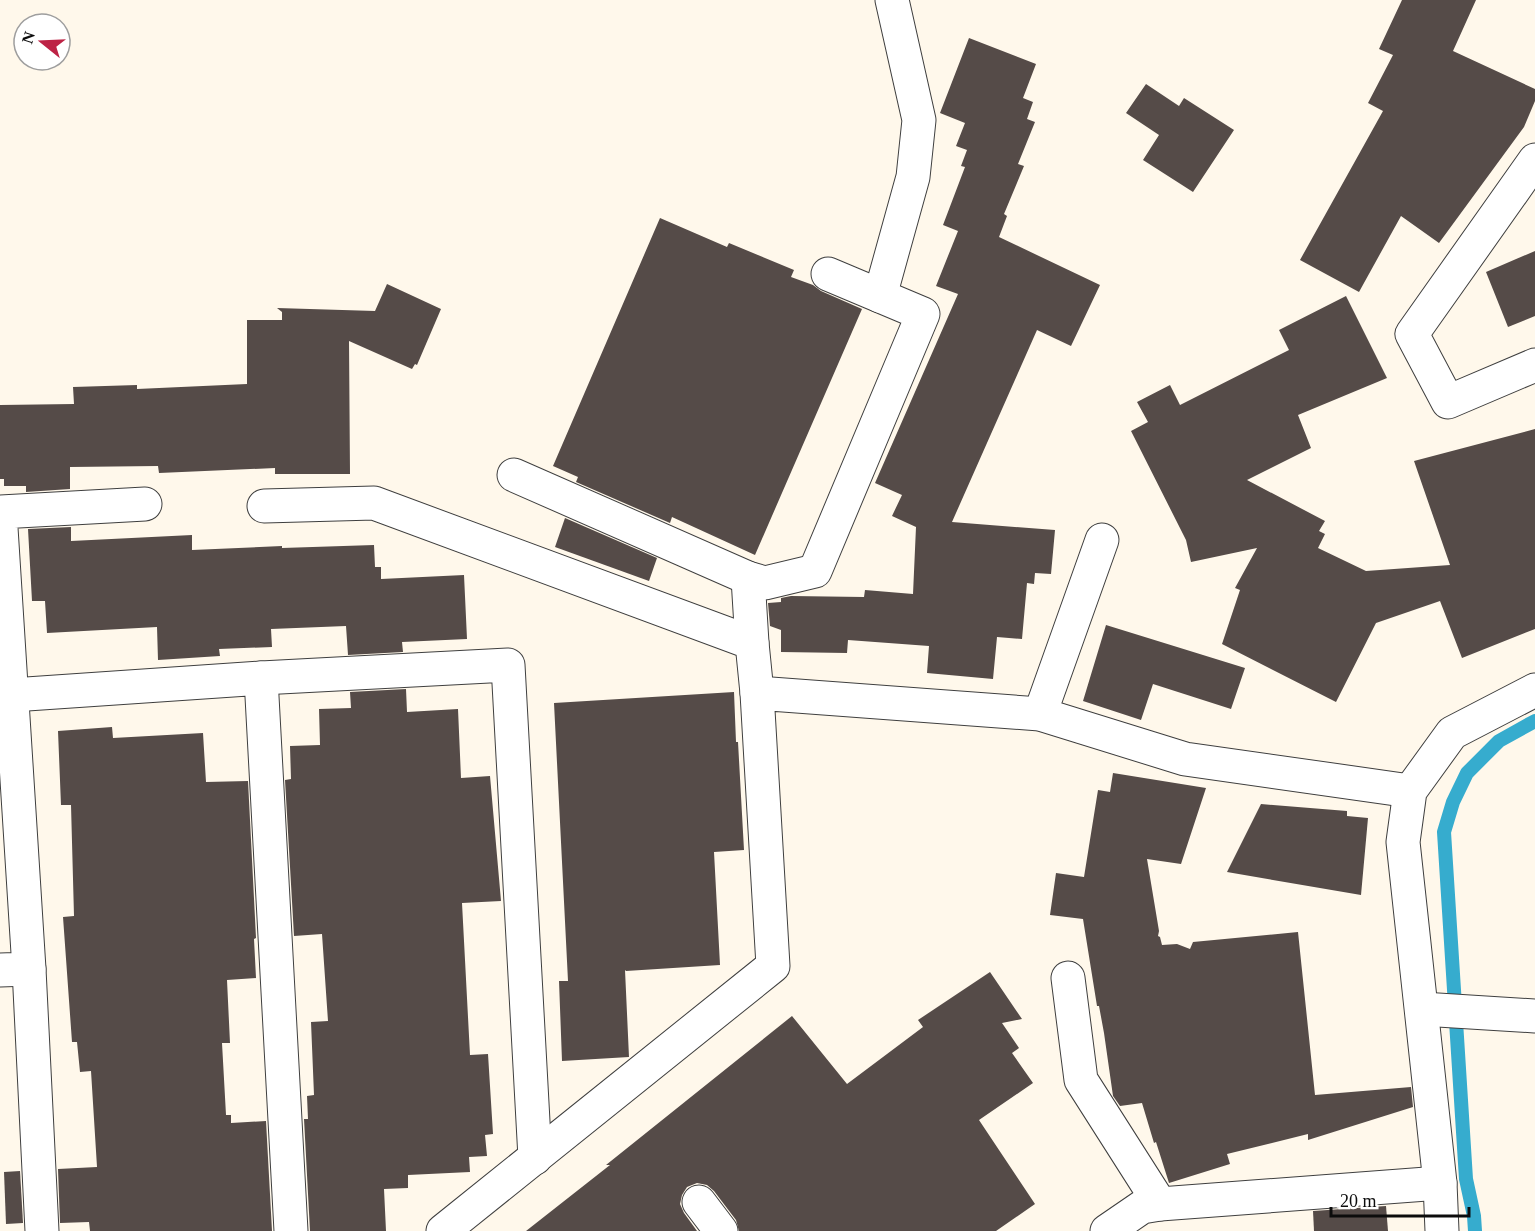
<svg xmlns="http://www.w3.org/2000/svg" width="1535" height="1231" viewBox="0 0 1535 1231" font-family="'Times New Roman',serif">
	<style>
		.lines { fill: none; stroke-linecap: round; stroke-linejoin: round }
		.stream { stroke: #36acce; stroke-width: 14 }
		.building { fill: #554b48 }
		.minor-casing { stroke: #3f3f3f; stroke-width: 35 }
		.minor { stroke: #fff; stroke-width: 33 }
	</style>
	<rect width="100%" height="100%" fill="#fff8eb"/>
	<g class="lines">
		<polyline class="stream" points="1475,1231 1474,1216 1466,1179 1444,832 1453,802 1467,773 1499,741 1535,721"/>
	</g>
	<g class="building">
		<polygon points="1402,0 1476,0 1453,51 1535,89 1535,101 1524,127 1439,243 1401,216 1359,292 1300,260 1383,111 1368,103 1393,55 1379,49"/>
		<polygon points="969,38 1036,64 1023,98 1033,102 1027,119 1035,122 1018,164 1024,166 1004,214 1007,216 999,237 1100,285 1071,346 1037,330 952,522 1055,530 1051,574 1035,573 1034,584 1027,583 1022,639 997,637 993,679 927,673 929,646 848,640 847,653 781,652 781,630 770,626 768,603 781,602 781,598 791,596 864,597 865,590 913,594 916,527 892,516 902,495 875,483 958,294 936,286 958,231 943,225 965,167 961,166 967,150 956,146 965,123 940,113"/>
		<polygon points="1146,84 1179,106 1184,98 1234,130 1193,192 1143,160 1159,135 1126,113"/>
		<polygon points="660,218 727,247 729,243 794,270 791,277 813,285 821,291 862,309 755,555 672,517 670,523 576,482 578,477 553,466"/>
		<polygon points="1535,251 1535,316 1508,327 1486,272"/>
		<polygon points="387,284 441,309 417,365 415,364 412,369 349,341 350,474 275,474 275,468 159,473 158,466 70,467 70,489 26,492 26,486 4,486 4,479 0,479 0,405 74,404 73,387 137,385 137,389 247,384 247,320 282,320 282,312 277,308 375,311"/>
		<polygon points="1346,296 1387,378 1298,415 1311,448 1247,480 1325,521 1319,531 1325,534 1318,548 1366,571 1450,565 1414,461 1535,429 1535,629 1462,658 1440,601 1376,623 1336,702 1222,644 1240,590 1235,588 1257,548 1191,562 1186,540 1131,431 1148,422 1137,402 1170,385 1180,405 1289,350 1279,330"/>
		<polygon points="565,518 657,558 649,581 555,547"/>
		<polygon points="71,527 71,541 192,535 192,550 282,546 282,548 374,545 375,567 381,567 381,579 464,575 467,639 402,642 403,652 348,655 346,626 271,629 272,647 219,649 220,656 158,660 157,627 47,633 45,601 32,601 28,529"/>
		<polygon points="1106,625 1245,668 1231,709 1153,684 1141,720 1083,701"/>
		<polygon points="406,689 407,712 458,709 461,778 490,776 501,901 462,903 470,1055 488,1054 493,1134 485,1135 487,1156 469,1157 470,1172 408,1175 408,1188 384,1189 386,1231 310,1231 304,1119 308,1119 307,1096 314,1095 311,1022 328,1021 322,934 294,936 285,780 291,779 290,746 320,745 319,709 351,708 350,692"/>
		<polygon points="734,692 736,742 738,742 744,850 714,852 720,965 626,971 625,970 629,1057 562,1061 559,981 568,981 554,703"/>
		<polygon points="112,727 113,738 203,733 206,782 248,781 256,938 254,939 256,978 227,980 230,1043 222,1043 226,1115 231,1115 231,1123 266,1121 272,1231 90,1231 89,1222 60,1223 58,1169 97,1167 91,1071 80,1072 77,1042 72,1042 63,917 74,916 71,805 61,805 58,731"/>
		<polygon points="1113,773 1206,788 1181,864 1147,859 1159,931 1158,936 1160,937 1162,945 1177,944 1190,949 1193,942 1298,932 1315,1095 1411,1087 1413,1107 1308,1140 1308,1134 1227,1154 1230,1164 1169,1183 1156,1142 1154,1143 1142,1103 1120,1106 1113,1096 1104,1033 1099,1006 1097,1006 1083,919 1050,915 1056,873 1084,877 1098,790 1110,792"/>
		<polygon points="1261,804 1347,811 1347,816 1368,818 1361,895 1227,872"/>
		<polygon points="990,972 1022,1019 1002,1023 1019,1048 1012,1053 1033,1083 979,1120 1035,1204 996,1231 739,1231 736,1220 714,1191 707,1185 697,1183 687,1187 682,1195 680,1204 684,1213 697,1231 526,1231 610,1165 606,1165 792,1016 847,1084 923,1027 918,1020"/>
		<polygon points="20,1171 23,1223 6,1224 4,1172"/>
		<polygon points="1386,1206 1388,1231 1314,1231 1313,1211"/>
	</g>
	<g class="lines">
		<defs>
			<g id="minor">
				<polyline points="1535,160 1412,334 1448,402 1535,365"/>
				<polyline points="880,296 913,177 919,120 892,0"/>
				<polyline points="514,475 748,578 765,583 815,571 923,314 828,274"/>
				<polyline points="264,506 374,503 752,643 757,693"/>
				<polyline points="748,578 752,643"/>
				<polyline points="261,678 508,665 535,1158"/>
				<polyline points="12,695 261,678 291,1231"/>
				<polyline points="1040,714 1102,540"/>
				<polyline points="29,969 42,1231"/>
				<polyline points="0,970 29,969 0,512 145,504"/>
				<polyline points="1068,978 1081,1080 1160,1204"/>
				<polyline points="1422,1009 1535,1016"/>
				<polyline points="699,1202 721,1231"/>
				<polyline points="443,1231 773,966 757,693 1040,714 1185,759 1410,791"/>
				<polyline points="1107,1231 1142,1207 1160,1204 1440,1183"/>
				<polyline points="1442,1231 1440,1183 1403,842 1410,791 1452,733 1535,690"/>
			</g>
		</defs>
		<use href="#minor" class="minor-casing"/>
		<use href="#minor" class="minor"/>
	</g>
	<g transform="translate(42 42) rotate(288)"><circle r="28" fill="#ffffff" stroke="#9e9e9e" stroke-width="1.5"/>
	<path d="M0-4.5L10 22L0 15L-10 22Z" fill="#bd2345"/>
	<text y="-9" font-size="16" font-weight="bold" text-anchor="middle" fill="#0c0c0c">N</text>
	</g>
	<path d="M1331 1207v9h138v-9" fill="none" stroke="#0c0c0c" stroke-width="3"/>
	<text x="1340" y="1207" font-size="18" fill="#0c0c0c" stroke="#ffffff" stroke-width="4.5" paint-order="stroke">20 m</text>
</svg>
